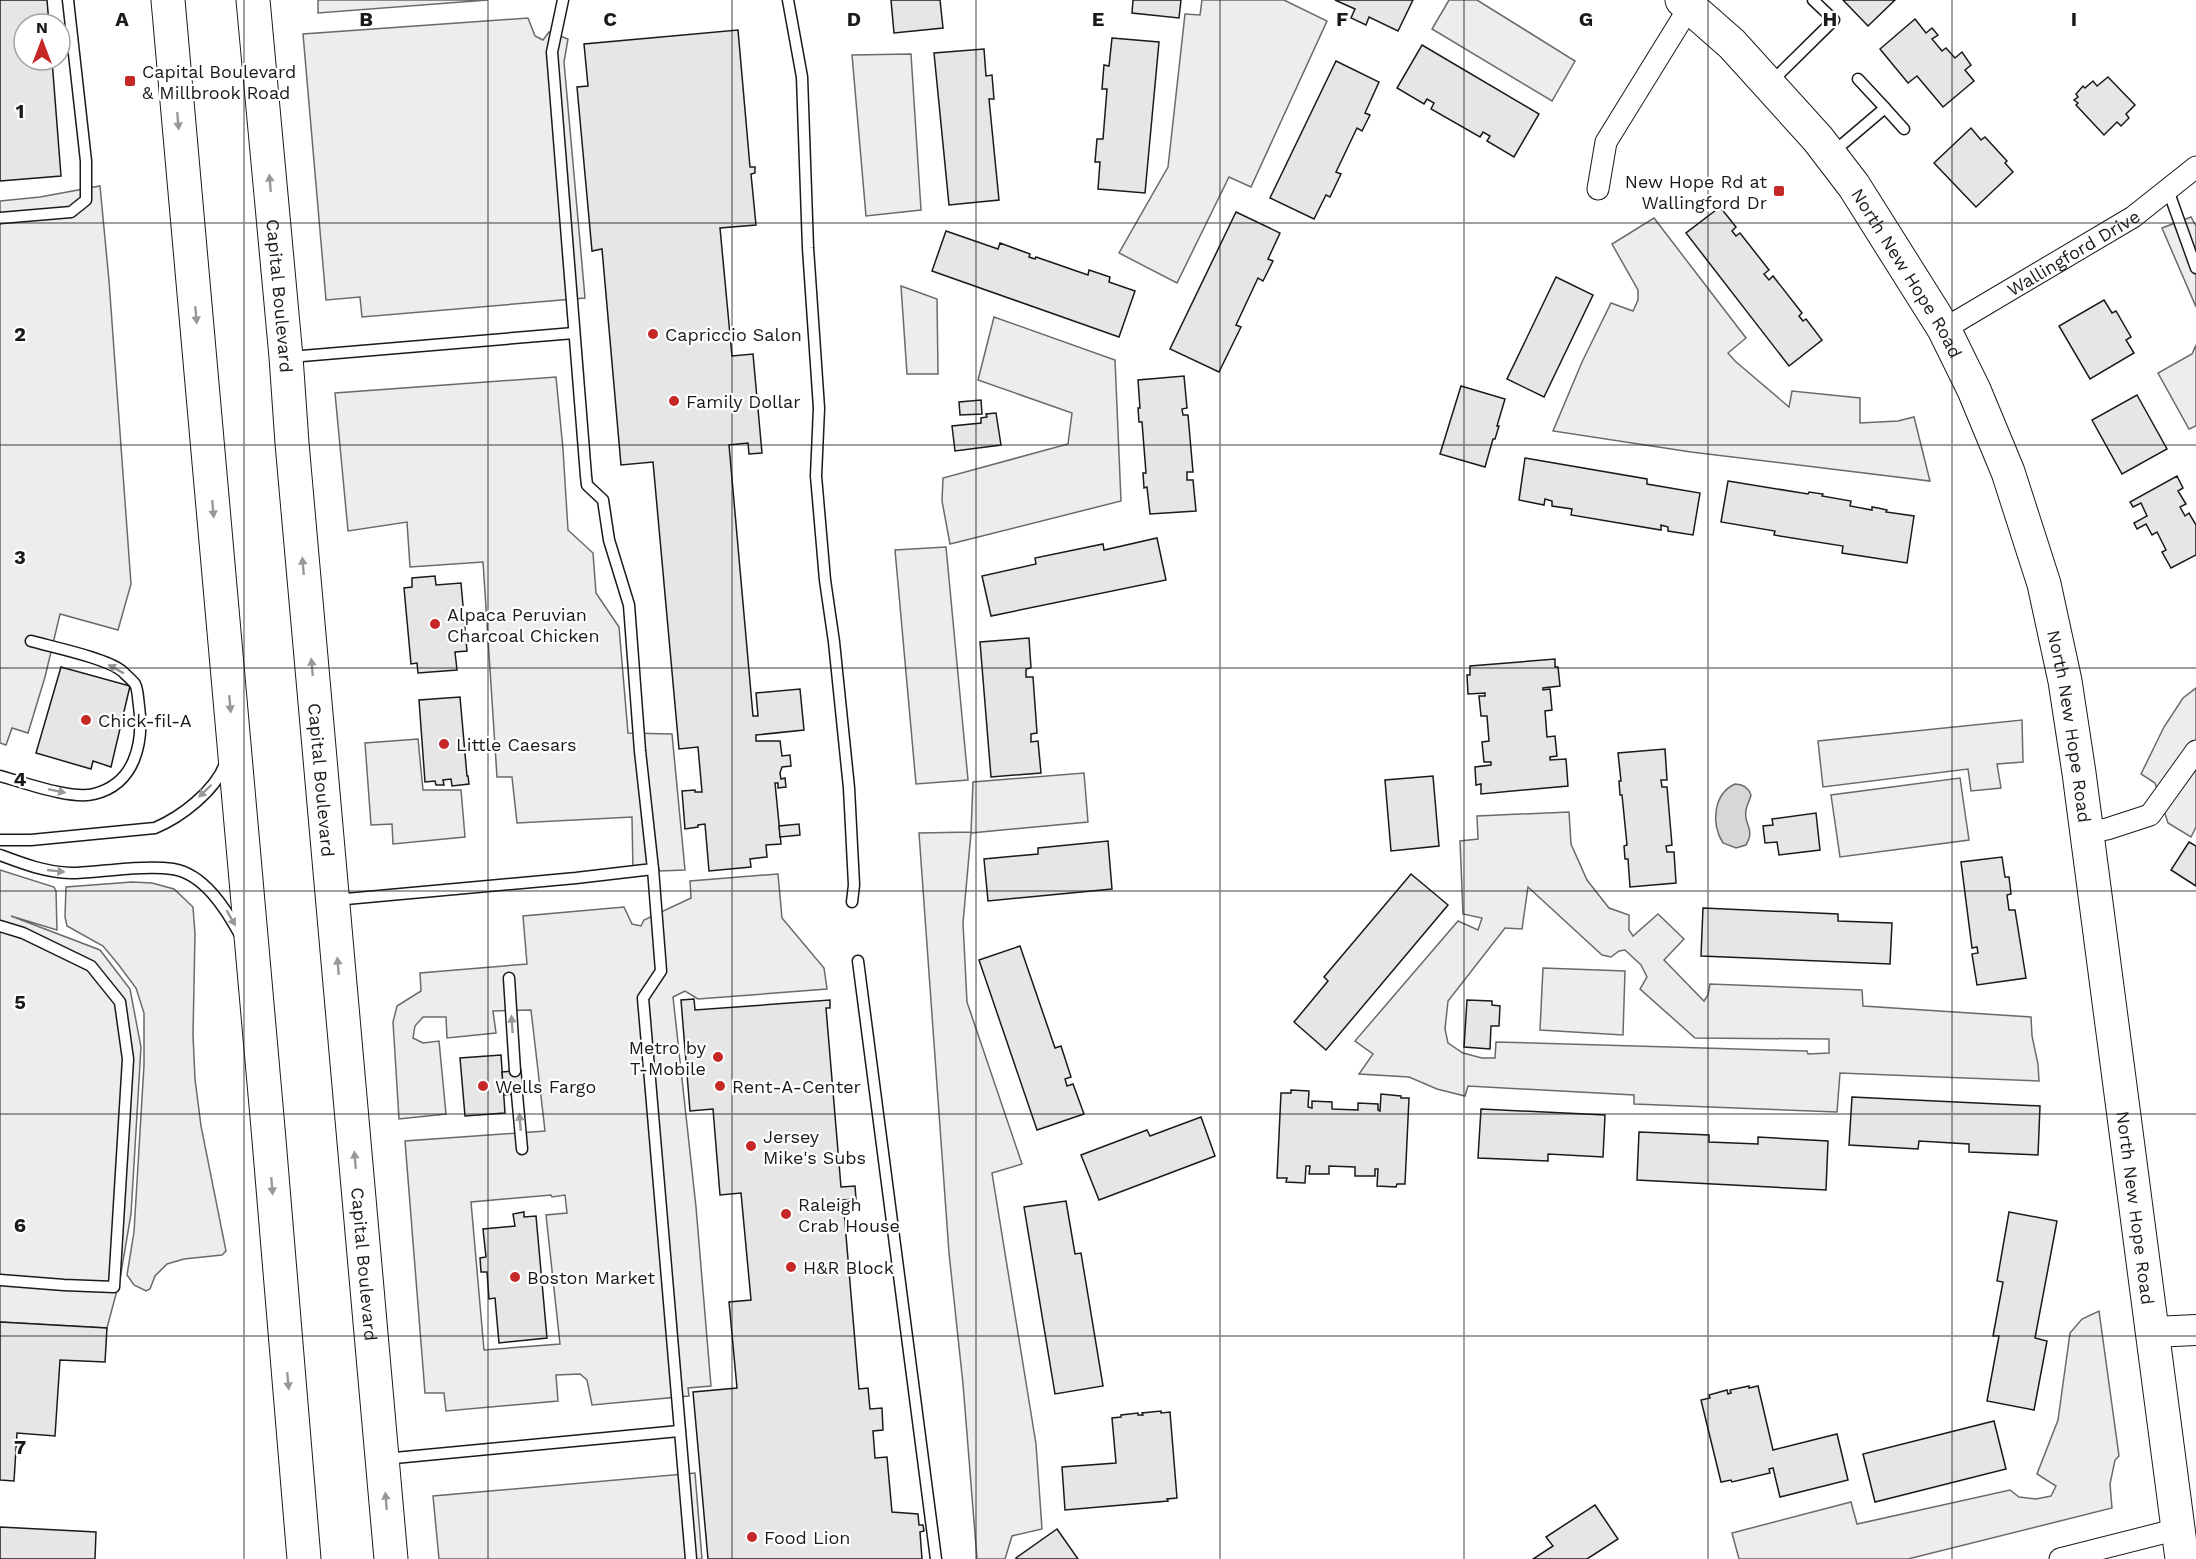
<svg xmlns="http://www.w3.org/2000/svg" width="2196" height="1559" viewBox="0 0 2196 1559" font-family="'Work Sans',sans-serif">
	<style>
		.built { fill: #ededed; stroke: #6a6a6a; stroke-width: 1.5; fill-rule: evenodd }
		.water { fill: #d7d7d7; stroke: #6a6a6a; stroke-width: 1.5 }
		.building { fill: #e6e6e6; stroke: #1a1a1a; stroke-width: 1.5 }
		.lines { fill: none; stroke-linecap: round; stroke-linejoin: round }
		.lane-casing { stroke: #1a1a1a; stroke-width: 13 }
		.street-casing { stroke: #1a1a1a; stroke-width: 23 }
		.secondary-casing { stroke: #1a1a1a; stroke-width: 32 }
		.primary-casing { stroke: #1a1a1a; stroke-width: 35 }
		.highway-casing { stroke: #1a1a1a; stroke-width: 35 }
		.lane { stroke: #fff; stroke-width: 10 }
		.street { stroke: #fff; stroke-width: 21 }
		.secondary { stroke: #fff; stroke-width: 30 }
		.primary { stroke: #fff; stroke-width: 33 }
		.highway { stroke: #fff; stroke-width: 33 }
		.oneway { fill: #989898 }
		.grid { fill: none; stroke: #1a1a1a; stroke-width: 1.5; stroke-opacity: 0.55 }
		.poi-dot { fill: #c62828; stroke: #fff; stroke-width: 2 }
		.labels { text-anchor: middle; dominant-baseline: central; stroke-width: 4.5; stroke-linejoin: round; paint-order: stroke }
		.poi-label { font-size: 18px; fill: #1a1a1a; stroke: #fff; text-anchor: start }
		.street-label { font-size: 18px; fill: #1a1a1a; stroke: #fff }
		.grid-label { font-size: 20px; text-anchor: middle; font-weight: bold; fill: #1a1a1a; stroke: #fff; stroke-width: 4.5; stroke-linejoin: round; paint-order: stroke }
	</style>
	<rect width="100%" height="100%" fill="#fff"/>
	<g class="built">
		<polygon points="318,0 488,0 318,13"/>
		<polygon points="1202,0 1284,0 1327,21 1251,187 1229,177 1177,283 1119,253 1168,167 1185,14 1200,15"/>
		<polygon points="1449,0 1477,0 1575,61 1552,101 1432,29"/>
		<polygon points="528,18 535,36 543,40 549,32 568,39 564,62 585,298 362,317 360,297 326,300 303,34"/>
		<polygon points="911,54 921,210 866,216 852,55"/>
		<polygon points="100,186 109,281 131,584 118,630 60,614 45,677 28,733 12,728 6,745 0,743 0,201 40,197"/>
		<polygon points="2191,217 2196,226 2196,307 2162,228"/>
		<polygon points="1654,218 1746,338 1728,353 1735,361 1789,407 1792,391 1860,398 1860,423 1898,421 1914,417 1930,481 1691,452 1553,431 1582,362 1611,303 1633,311 1638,300 1638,290 1612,244"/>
		<polygon points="901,286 937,299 938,374 907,374"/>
		<polygon points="994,317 1115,360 1121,501 950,544 942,501 943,478 1068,444 1072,413 978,380"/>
		<polygon points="2196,345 2196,426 2189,429 2158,373 2192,354"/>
		<polygon points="556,377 563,449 568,530 593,553 596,593 619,627 628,733 672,734 685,870 633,872 632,817 517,823 512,777 497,777 483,562 410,567 407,522 348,531 335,393"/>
		<polygon points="946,547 968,780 916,784 895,550"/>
		<polygon points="2196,688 2196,827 2191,837 2168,823 2155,783 2141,774 2164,727 2183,698"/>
		<polygon points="2022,720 2023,762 1997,764 2001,788 1971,791 1968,769 1823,787 1818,741"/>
		<polygon points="418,739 423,790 461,790 465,837 393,844 392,824 371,825 365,743"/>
		<polygon points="1084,773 1088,822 971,833 963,923 967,1002 1022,1164 992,1173 1036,1444 1042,1529 1012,1536 1005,1559 977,1559 963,1384 949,1253 919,833 971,832 973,782"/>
		<polygon points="1960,778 1969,840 1840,857 1831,795"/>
		<path d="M1569 812 1571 844 1587 880 1609 908 1629 915V930L1633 936 1658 914 1684 939 1664 960 1704 1001 1708 995 1710 984 1862 990 1863 1006 2031 1017 2032 1036 2038 1064 2039 1081 1840 1073 1837 1112 1634 1104V1095L1468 1086 1465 1096 1437 1089 1409 1077 1359 1074 1373 1054 1355 1041 1458 921 1478 930 1482 918 1463 914 1460 841 1478 839 1477 816ZM1528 887 1602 955 1611 957 1619 951 1625 950 1641 965 1647 977 1640 989 1695 1038 1829 1039V1053L1808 1054 1807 1051 1496 1042 1495 1058H1482L1463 1053 1448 1043 1445 1029 1448 1001 1505 928 1522 929Z"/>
		<polygon points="0,870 54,887 56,891 57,930 11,916 100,950 130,989 141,1047 131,1214 120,1279 107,1328 0,1322"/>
		<path d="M778 874 782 918 824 968 827 989 698 999 685 991 673 997 696 1207 711 1386 688 1388 689 1396 592 1405 587 1380 580 1374 556 1375 558 1401 446 1411 444 1393H425L405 1141 545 1131 531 1010 493 1011 496 1033 447 1038 446 1017H423L415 1026 413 1038 423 1043 439 1041 446 1114 399 1119 393 1022 397 1006 421 991 420 973 527 964 523 916 624 907 632 924 641 926 644 920 691 898 690 881ZM551 1195 552 1197 565 1195 567 1213 546 1215 560 1344 484 1350 471 1202Z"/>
		<polygon points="132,882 152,883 174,889 193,907 195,934 193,1035 195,1079 201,1126 226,1251 222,1255 184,1259 167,1264 155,1276 150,1289 146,1291 134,1285 127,1275 134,1232 144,1065 144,1013 136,988 118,964 103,946 67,926 65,917 66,887"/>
		<polygon points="1543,968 1625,971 1623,1035 1540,1030"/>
		<polygon points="2099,1311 2119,1456 2115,1460 2110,1484 2112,1508 1908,1559 1739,1559 1732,1533 1851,1502 1857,1524 2010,1490 2019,1497 2036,1499 2051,1496 2056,1486 2037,1474 2058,1420 2070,1333 2082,1319"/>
		<polygon points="695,1473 702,1559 439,1559 433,1496"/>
	</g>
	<path class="water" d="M1735 784C1743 784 1748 787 1751 795 1750 800 1747 804 1746 810 1743 825 1756 828 1746 845L1736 848 1723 843C1711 824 1713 794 1735 784Z"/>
	<g class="building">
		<polygon points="0,0 47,0 49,24 24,24 24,60 52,60 61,176 0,181"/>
		<polygon points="891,0 940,0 943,28 894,33"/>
		<polygon points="1133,0 1181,0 1179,18 1132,13"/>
		<polygon points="1335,0 1413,0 1398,31 1369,17 1366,25 1351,18 1355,9"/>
		<polygon points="1843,0 1895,0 1868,26"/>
		<polygon points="1915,19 1926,33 1932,28 1938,35 1932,39 1942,51 1946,48 1955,58 1962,52 1971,65 1965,70 1974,81 1943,107 1917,76 1908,83 1880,49"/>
		<polygon points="738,30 750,167 755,167 755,173 751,174 756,225 720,228 732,356 753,354 762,453 749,454 748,443 729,445 753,716 758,716 756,693 800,689 804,730 756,735 756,741 780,741 782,756 790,755 791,766 782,767 780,773 781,779 785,778 786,787 778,788 778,783 775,783 781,844 766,845 767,857 750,859 751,867 709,871 705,824 698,825 698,827 685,829 682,791 695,790 695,792 702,792 698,747 679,749 653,462 621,465 602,249 592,251 577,87 588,86 584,44"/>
		<polygon points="1112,38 1159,42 1145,193 1098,189 1100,162 1095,162 1097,139 1103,139 1107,89 1102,89 1104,65 1109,66"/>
		<polygon points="1422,45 1539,114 1514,157 1487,141 1490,136 1483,132 1480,137 1431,109 1434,103 1427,99 1424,104 1397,88"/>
		<polygon points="984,49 986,76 992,75 994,99 989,99 999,200 949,205 934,53"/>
		<polygon points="1336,61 1379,82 1365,113 1370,115 1362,131 1357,128 1336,172 1341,174 1330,197 1326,195 1314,219 1270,198"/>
		<polygon points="2108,77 2135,105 2126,114 2129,118 2121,126 2117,122 2104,135 2076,105 2078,103 2074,100 2078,97 2076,94 2083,86 2085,88 2093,81 2097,86"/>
		<polygon points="1971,128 1981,140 1985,137 2007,161 2005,163 2013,172 1976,207 1934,163"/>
		<polygon points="1720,207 1736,227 1732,231 1736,236 1740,233 1769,270 1764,274 1769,280 1773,276 1802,313 1799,316 1803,321 1806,319 1822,340 1789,366 1686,233"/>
		<polygon points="1236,212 1280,233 1268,259 1273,261 1263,281 1258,278 1236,325 1241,327 1219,372 1170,349"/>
		<polygon points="946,231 998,249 1000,243 1030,254 1029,257 1035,259 1036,257 1088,275 1089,270 1110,277 1109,282 1135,291 1119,337 932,271"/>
		<polygon points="1556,277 1593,295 1544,397 1507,379"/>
		<polygon points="2104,300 2112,313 2116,311 2131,337 2126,340 2134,353 2090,379 2059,326"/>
		<polygon points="1184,376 1187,408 1182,409 1183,415 1188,415 1193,472 1187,472 1187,480 1193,480 1196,511 1150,514 1147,487 1144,488 1143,473 1146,473 1142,422 1139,422 1138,408 1140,408 1138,380"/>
		<polygon points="1461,386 1505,399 1497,426 1499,426 1495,439 1493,439 1485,467 1440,454"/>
		<polygon points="2137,395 2167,449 2122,474 2092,420"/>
		<polygon points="981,400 982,414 960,415 959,402"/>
		<polygon points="996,413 1001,445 955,451 952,426 981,423 981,418 987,417 986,414"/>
		<polygon points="1525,458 1647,479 1647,484 1700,493 1693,535 1668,531 1668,527 1661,525 1661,530 1571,515 1572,509 1552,506 1552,501 1545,499 1544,505 1519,500"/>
		<polygon points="2177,476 2183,488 2178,491 2186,504 2180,507 2185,516 2189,513 2196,525 2196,555 2171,568 2162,552 2166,550 2157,532 2152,535 2146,524 2137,529 2134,523 2147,516 2141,503 2133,507 2130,502"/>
		<polygon points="1728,481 1808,494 1809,492 1823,494 1822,496 1851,501 1850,506 1872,510 1872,507 1878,508 1887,510 1886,512 1914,516 1907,563 1842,553 1843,546 1774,535 1775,531 1721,522"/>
		<polygon points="1157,538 1166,580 991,616 982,576 1036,564 1035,558 1103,544 1104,550"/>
		<polygon points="435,576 436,585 461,583 467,651 455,652 457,670 418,673 417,663 411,664 404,588 412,587 412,578"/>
		<polygon points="1029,638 1031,668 1026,669 1026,677 1033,677 1037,733 1031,734 1031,742 1038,741 1041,773 991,777 980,642"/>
		<polygon points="1555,659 1555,667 1558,667 1560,686 1543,688 1543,690 1550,689 1552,710 1545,711 1547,737 1555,736 1557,756 1550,757 1550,760 1566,759 1568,786 1481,794 1481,784 1476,785 1475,767 1491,765 1491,762 1484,762 1482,742 1489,741 1487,716 1481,716 1479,696 1485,696 1485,693 1468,694 1467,675 1470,675 1470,666"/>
		<polygon points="61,667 130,686 111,767 93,761 91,769 36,753"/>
		<polygon points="460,697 467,776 468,776 469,784 452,786 451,779 443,780 444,785 436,785 435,781 425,782 419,700"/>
		<polygon points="1665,749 1667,780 1661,780 1662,787 1667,787 1672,845 1666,846 1667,852 1674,852 1676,883 1630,887 1628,859 1625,859 1624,846 1627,845 1622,795 1620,795 1619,781 1621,781 1618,753"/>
		<polygon points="1433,776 1439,846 1391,851 1385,780"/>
		<polygon points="1816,813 1820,850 1779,855 1777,842 1765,843 1763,826 1773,825 1772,819"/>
		<polygon points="799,824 800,835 780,837 779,826"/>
		<polygon points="1108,841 1112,889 988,901 984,859 1038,854 1038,848"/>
		<polygon points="2189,842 2196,846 2196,886 2171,870"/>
		<polygon points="2002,857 2005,877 2009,877 2011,894 2007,895 2009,910 2015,910 2026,978 1977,985 1972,954 1978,953 1977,947 1972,948 1961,862"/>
		<polygon points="1411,874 1448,905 1326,1050 1294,1022 1328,981 1324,977"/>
		<polygon points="1703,908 1838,914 1838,921 1892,923 1890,964 1701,956"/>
		<polygon points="1020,946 1055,1048 1061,1046 1071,1077 1065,1079 1067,1086 1073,1084 1084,1114 1037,1130 979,960"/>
		<polygon points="694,999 695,1010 830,1000 830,1008 826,1008 841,1187 855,1186 856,1199 843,1200 859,1389 868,1388 870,1409 882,1408 883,1430 873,1431 875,1458 887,1457 892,1512 918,1514 919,1525 923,1525 924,1531 920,1532 922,1559 708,1559 693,1392 737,1388 729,1302 751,1300 741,1193 720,1195 713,1109 690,1111 681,1000"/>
		<polygon points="1467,1000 1492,1001 1492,1005 1500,1006 1499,1026 1491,1026 1490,1049 1464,1047"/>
		<polygon points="501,1055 505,1113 465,1116 460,1058"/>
		<polygon points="521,1070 523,1093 504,1095 502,1072"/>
		<polygon points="1291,1090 1309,1091 1308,1107 1312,1108 1312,1101 1332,1102 1332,1109 1358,1110 1358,1103 1378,1104 1378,1110 1380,1111 1381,1094 1401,1096 1401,1098 1409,1098 1405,1184 1397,1184 1396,1187 1377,1186 1378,1169 1375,1169 1375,1176 1355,1176 1355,1167 1329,1166 1329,1174 1309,1174 1310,1166 1306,1166 1305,1183 1286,1182 1287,1178 1277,1178 1281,1093 1291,1093"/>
		<polygon points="1852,1097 2040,1106 2038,1155 1969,1152 1969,1144 1919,1141 1918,1149 1849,1145"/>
		<polygon points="1481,1109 1605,1115 1603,1157 1548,1154 1548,1161 1478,1158"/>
		<polygon points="1201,1117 1215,1156 1099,1200 1081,1155 1147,1130 1150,1136"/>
		<polygon points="1639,1132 1709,1135 1709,1142 1758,1144 1758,1137 1828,1141 1826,1190 1637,1180"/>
		<polygon points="1066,1201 1075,1254 1081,1253 1103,1386 1055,1394 1024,1207"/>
		<polygon points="524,1212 524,1217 536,1216 547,1338 499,1343 495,1298 489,1299 487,1272 481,1272 480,1258 486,1257 483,1229 515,1226 513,1214"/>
		<polygon points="2009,1212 2057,1221 2035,1338 2047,1341 2034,1410 1987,1401 1999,1336 1993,1336 2003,1282 1997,1281"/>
		<polygon points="0,1322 107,1328 105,1362 60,1360 55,1436 17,1433 14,1481 0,1480"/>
		<polygon points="1749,1386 1749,1388 1758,1386 1773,1450 1837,1434 1848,1480 1780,1497 1773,1468 1769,1469 1770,1473 1732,1482 1731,1480 1721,1482 1701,1400 1710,1398 1709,1395 1727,1390 1728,1394 1731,1393 1730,1390"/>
		<polygon points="1161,1411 1161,1413 1170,1412 1177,1498 1167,1499 1168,1501 1065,1510 1062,1467 1116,1463 1112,1418 1121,1417 1121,1415 1138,1413 1138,1415 1143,1415 1142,1413"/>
		<polygon points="1994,1421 2006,1469 1875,1502 1863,1454"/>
		<polygon points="1595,1505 1618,1539 1587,1559 1533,1559 1553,1546 1546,1537"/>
		<polygon points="0,1527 96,1532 95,1559 0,1559"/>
		<polygon points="1057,1529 1078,1559 1016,1559 1016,1558"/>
	</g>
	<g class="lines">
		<defs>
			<g id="lane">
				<polyline points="788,0 802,77 808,248 819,408 816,476 825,580 834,642 849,788 854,885 852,902"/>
				<polyline points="1770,83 1834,20 1813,0"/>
				<polyline points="1885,108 1904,129"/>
				<polyline points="1832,153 1885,108 1858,79"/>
				<polyline points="2168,190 2196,268"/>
				<polyline points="0,218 71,212 86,200 86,161 68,0"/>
				<polyline points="290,357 574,333"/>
				<path d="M0 776C23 782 71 800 94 794 135 784 144 743 139 706 138 700 138 689 135 684 132 680 126 675 122 671 106 658 52 647 31 641"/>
				<path d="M0 840H31L155 828C181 817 215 791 225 764"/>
				<path d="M0 855C24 864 45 872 71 873 85 873 99 871 113 870 132 868 153 866 173 869 204 874 226 909 240 935"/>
				<polyline points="653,869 661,971 643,998 691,1559"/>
				<polyline points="335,900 576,878 653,869 640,751 629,605 609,540 603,500 587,485 586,476 552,52 563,0"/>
				<polyline points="0,926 23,933 91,966 120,1002 128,1059 114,1287 64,1285 0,1280"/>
				<polyline points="858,961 936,1559"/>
				<polyline points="509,978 515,1071"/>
				<polyline points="517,1094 522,1149"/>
				<polyline points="384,1459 679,1431"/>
			</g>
			<g id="street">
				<polyline points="1598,189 1606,142 1690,6"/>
				<path id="s1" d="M1944 329 2133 217 2196 167"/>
				<polyline points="2086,833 2107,829 2150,815 2196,751"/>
				<polyline points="2060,1559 2178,1529"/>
			</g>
			<polyline id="secondary" points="2154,1332 2196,1330"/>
			<g id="primary">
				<path id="s2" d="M1682 0 1732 44 1818 139 1854 186 1944 329 1974 390 2008 472 2044 584 2065 681 2079 773 2182 1559"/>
			</g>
			<g id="highway">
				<polyline points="168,0 268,1128 304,1559"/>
				<path id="s3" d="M253 0 286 357 292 443 391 1559"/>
			</g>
		</defs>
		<use href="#lane" class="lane-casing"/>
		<use href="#street" class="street-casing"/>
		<use href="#secondary" class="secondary-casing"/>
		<use href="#primary" class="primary-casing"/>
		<use href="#highway" class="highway-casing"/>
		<use href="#lane" class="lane"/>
		<use href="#street" class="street"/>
		<use href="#secondary" class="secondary"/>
		<use href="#primary" class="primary"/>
		<use href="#highway" class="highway"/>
	</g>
	<defs><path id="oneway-solid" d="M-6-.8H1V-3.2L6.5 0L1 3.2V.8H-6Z" transform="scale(1.5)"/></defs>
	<g class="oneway">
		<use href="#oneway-solid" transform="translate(178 121) rotate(85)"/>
		<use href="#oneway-solid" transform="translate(270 183) rotate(-95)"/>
		<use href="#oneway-solid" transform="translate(196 315) rotate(85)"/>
		<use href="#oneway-solid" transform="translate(213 509) rotate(85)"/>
		<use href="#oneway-solid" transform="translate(303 566) rotate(-95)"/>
		<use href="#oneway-solid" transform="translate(312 667) rotate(-95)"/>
		<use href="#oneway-solid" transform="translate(116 669) rotate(-151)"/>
		<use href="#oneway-solid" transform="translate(230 704) rotate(85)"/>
		<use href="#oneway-solid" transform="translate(57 791) rotate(12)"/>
		<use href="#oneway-solid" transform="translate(205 791) rotate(136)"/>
		<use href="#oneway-solid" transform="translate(56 871) rotate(6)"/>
		<use href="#oneway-solid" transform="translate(231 918) rotate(60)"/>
		<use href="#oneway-solid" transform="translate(338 966) rotate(-95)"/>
		<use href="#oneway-solid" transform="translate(512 1024) rotate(-94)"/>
		<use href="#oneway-solid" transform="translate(520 1122) rotate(-95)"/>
		<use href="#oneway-solid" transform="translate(355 1160) rotate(-95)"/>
		<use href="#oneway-solid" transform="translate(272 1186) rotate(85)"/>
		<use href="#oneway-solid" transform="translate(288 1381) rotate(85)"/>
		<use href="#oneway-solid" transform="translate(386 1501) rotate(-95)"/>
	</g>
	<path class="grid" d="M244 0V1559M488 0V1559M732 0V1559M976 0V1559M1220 0V1559M1464 0V1559M1708 0V1559M1952 0V1559M0 223H2196M0 445H2196M0 668H2196M0 891H2196M0 1114H2196M0 1336H2196"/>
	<g class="poi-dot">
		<rect x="124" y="75" width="12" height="12" rx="3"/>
		<rect x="1773" y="185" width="12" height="12" rx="3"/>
		<circle cx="653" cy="334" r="6"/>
		<circle cx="674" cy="401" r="6"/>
		<circle cx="435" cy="624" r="6"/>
		<circle cx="86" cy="720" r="6"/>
		<circle cx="444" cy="744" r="6"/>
		<circle cx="718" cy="1057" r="6"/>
		<circle cx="483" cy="1086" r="6"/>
		<circle cx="720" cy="1086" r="6"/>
		<circle cx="751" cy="1146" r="6"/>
		<circle cx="786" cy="1214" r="6"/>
		<circle cx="791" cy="1267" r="6"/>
		<circle cx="515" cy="1277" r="6"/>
		<circle cx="752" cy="1537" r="6"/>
	</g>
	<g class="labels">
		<g class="poi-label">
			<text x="142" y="71">Capital Boulevard<tspan x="142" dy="21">&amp; Millbrook Road</tspan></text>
			<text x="1767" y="181" text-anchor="end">New Hope Rd at<tspan x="1767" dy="21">Wallingford Dr</tspan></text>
			<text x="665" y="334">Capriccio Salon</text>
			<text x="686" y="401">Family Dollar</text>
			<text x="447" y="614">Alpaca Peruvian<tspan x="447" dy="21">Charcoal Chicken</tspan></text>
			<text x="98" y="720">Chick-fil-A</text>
			<text x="456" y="744">Little Caesars</text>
			<text x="706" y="1047" text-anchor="end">Metro by<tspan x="706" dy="21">T-Mobile</tspan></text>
			<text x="495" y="1086">Wells Fargo</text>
			<text x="732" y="1086">Rent-A-Center</text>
			<text x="763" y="1136">Jersey<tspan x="763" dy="21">Mike's Subs</tspan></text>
			<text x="798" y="1204">Raleigh<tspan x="798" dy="21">Crab House</tspan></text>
			<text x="803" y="1267">H&amp;R Block</text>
			<text x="527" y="1277">Boston Market</text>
			<text x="764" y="1537">Food Lion</text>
		</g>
		<g class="street-label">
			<text stroke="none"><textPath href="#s1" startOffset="150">Wallingford Drive</textPath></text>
			<text stroke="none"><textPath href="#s2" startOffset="356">North New Hope Road</textPath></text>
			<text stroke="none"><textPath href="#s3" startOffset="297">Capital Boulevard</textPath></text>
			<text stroke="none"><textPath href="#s2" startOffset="842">North New Hope Road</textPath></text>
			<text stroke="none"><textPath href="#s3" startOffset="783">Capital Boulevard</textPath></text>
			<text stroke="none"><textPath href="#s2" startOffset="1328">North New Hope Road</textPath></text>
			<text stroke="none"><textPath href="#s3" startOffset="1269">Capital Boulevard</textPath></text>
		</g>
	</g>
	<g class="grid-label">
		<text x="122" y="26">A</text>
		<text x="366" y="26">B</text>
		<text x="610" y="26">C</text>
		<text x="854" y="26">D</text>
		<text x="1098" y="26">E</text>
		<text x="1342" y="26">F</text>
		<text x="1586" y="26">G</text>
		<text x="1830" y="26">H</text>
		<text x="2074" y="26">I</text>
		<text x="20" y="118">1</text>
		<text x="20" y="341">2</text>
		<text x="20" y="564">3</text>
		<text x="20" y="786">4</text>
		<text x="20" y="1009">5</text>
		<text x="20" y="1232">6</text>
		<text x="20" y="1454">7</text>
	</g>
	<g transform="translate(42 42)"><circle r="28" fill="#ffffff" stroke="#a3a3a3" stroke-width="1.5"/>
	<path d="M0-4.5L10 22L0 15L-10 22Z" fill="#c62828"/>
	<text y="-9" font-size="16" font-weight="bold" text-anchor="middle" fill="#1a1a1a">N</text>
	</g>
</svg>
